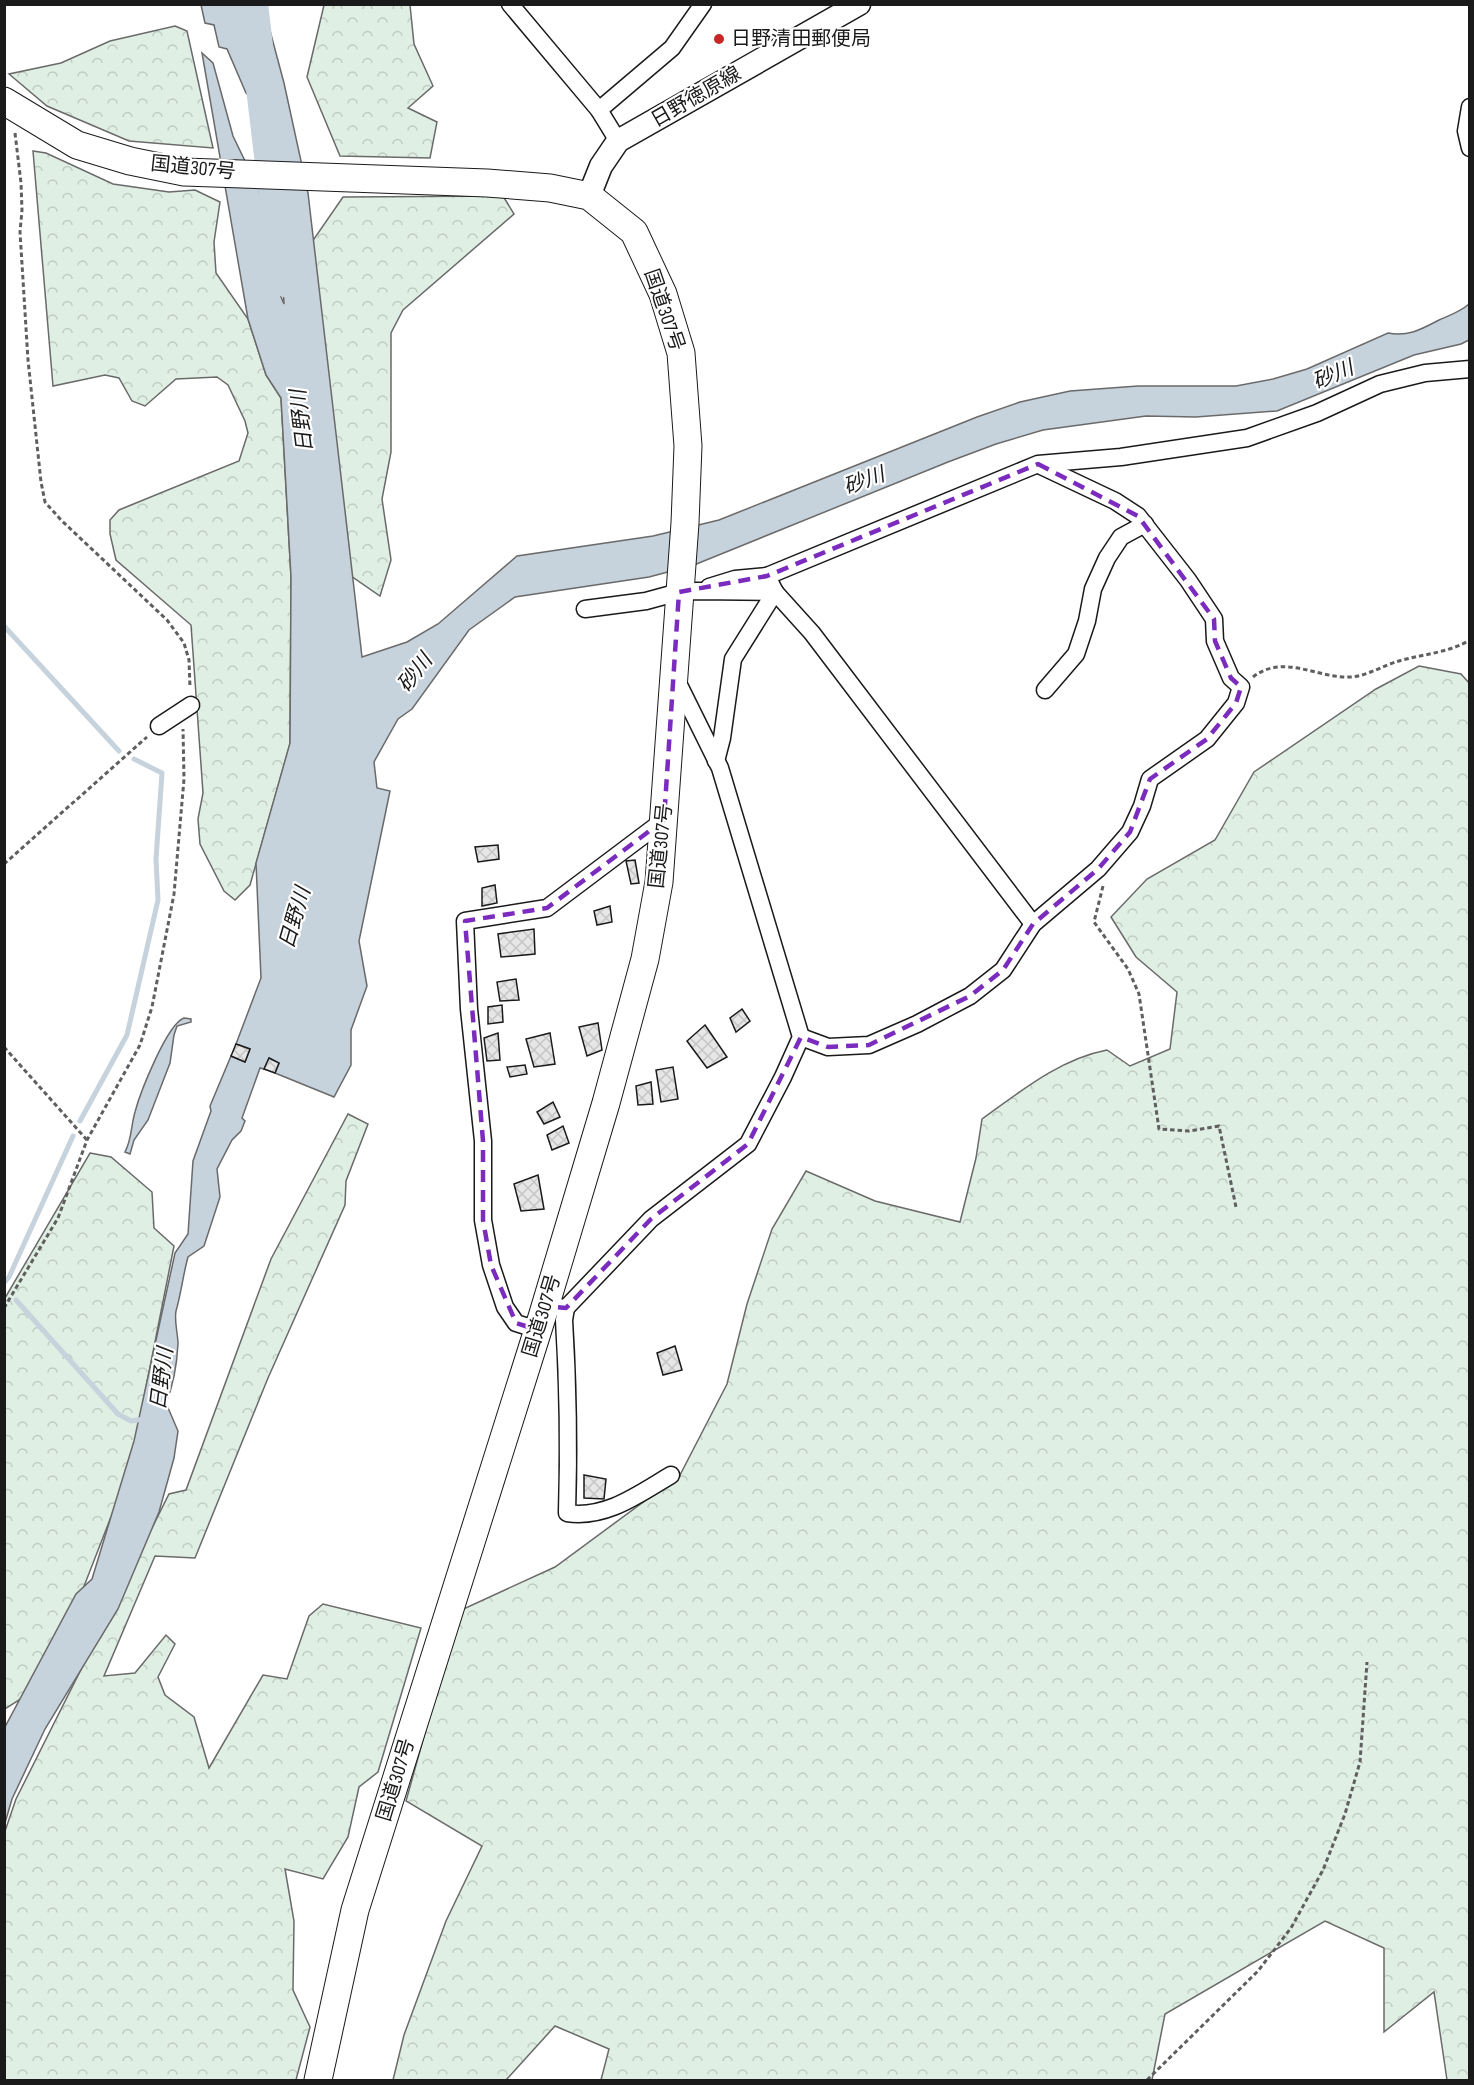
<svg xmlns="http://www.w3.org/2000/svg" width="1474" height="2085" viewBox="0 0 1474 2085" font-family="'Sofia Sans Condensed','Noto Sans JP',sans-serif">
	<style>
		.forest { fill: url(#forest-crowns); stroke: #6a6a6a; stroke-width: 1.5 }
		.water { fill: #c6d2dc; stroke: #6a6a6a; stroke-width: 1.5 }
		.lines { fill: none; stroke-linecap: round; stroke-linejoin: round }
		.stream { stroke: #c6d2dc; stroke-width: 5 }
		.river { stroke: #c6d2dc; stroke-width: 32 }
		.building { fill: url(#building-cross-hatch); stroke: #1a1a1a; stroke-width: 1.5 }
		.minor-casing { stroke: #1a1a1a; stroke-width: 19 }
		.secondary-casing { stroke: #1a1a1a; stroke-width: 25 }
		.trunk-casing { stroke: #1a1a1a; stroke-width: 29 }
		.path { stroke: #5f5f5f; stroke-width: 3; stroke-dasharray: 4.5 3; stroke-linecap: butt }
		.minor { stroke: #fff; stroke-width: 16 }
		.secondary { stroke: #fff; stroke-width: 22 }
		.trunk { stroke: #fff; stroke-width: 27 }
		.marked { fill: none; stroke: #7b2cbf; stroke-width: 4.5; stroke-dasharray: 12 8; stroke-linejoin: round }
		.poi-dot { fill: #c62828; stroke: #fff; stroke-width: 2 }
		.labels { text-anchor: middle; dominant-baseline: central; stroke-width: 4.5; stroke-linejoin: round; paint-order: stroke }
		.poi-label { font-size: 20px; fill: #1a1a1a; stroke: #fff; text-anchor: start }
		.street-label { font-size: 20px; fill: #1a1a1a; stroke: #fff }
		.water-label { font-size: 21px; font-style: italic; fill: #1a1a1a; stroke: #fff }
	</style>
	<defs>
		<pattern id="forest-crowns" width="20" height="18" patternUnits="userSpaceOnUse" patternTransform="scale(1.5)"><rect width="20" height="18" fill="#e0efe3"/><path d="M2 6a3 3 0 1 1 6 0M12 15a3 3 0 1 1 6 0" fill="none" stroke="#c0ccc2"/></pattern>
		<pattern id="building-cross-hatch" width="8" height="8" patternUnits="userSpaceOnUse" patternTransform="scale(1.5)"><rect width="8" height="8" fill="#e6e6e6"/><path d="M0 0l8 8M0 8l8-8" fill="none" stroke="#c5c5c5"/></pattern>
	</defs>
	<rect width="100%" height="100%" fill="#fff"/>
	<g class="forest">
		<polygon points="324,5 410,5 414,44 433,86 408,108 437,122 430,158 340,156 307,77"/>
		<polygon points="175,26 187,31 213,148 129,141 47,106 9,74 61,63 110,41"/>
		<polygon points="33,151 46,153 113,184 169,192 195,190 220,202 214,242 216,273 248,319 266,375 281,398 291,577 290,744 250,885 235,900 224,891 200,844 198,819 203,793 191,625 116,560 110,534 110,520 119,510 239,461 248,433 245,421 228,385 217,377 176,379 145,406 132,401 119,378 105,375 53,386"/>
		<polygon points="503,196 514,214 403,310 391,333 391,452 382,499 391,560 380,596 341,569 296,265 343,197"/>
		<path d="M1419 666 1461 674 1470 684 1469 2080H1447L1434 1992 1384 2032V1948L1325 1921 1165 2014 1152 2080H601L609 2049 555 2026 506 2080H393L404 2035 446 1921 482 1846 406 1801 459 1611 555 1567 680 1475 727 1384 747 1304 772 1229 806 1171 875 1201 960 1222 976 1158 982 1119C1021 1091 1060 1059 1107 1050L1130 1066 1170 1049 1177 992 1136 957 1111 917 1147 879 1215 840 1254 772 1376 689Z"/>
		<polygon points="348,1114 368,1124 346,1181 345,1205 268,1378 195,1558 155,1556 104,1676 135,1673 166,1635 175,1644 158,1677 165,1695 194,1717 209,1768 263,1675 287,1679 309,1616 323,1604 421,1628 378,1772 359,1787 348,1837 323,1879 285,1869 294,1921 293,1990 310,2027 296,2080 5,2080 4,1834 16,1799 169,1494 186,1490 271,1259"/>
		<polygon points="90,1153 111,1157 152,1192 154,1228 174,1246 130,1468 81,1594 27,1695 5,1709 5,1298"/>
	</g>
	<g class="water">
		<path d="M201 5H244C233 27 248 63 257 85L268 88 257 11 249 5H268L265 12 284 83 308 193 362 657 407 642 438 624 517 556 653 536 719 520 977 417 1020 402 1070 391 1138 386H1236L1273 379 1307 369 1388 333C1408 337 1422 329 1439 320 1450 315 1460 312 1469 304V340L1461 344 1414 355 1277 411 1196 417 1146 416 1043 430 996 444 948 462 694 565 649 577 515 597 469 630 412 709 398 719 374 762 377 788 390 791 359 941 367 986 351 1030V1065L334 1097 275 1073 279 1063 269 1058 264 1069 260 1068 242 1118 245 1121 241 1131 232 1140 217 1169 220 1197 204 1246 188 1257C183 1275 181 1294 176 1311 174 1321 178 1334 178 1344 177 1363 173 1386 166 1403L178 1431 174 1458 159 1512 118 1609 45 1729 12 1799 5 1823V1727L76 1594 92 1579 134 1441 175 1253 188 1234 193 1161 211 1111 210 1106 231 1056 245 1062 250 1049 236 1044 261 978 256 863 290 743 291 577 281 398 266 375 248 319 202 53 213 63 233 136 259 190 274 280 284 304 277 189 262 106 246 93 227 49 219 47 214 25 205 23Z"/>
		<path d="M184 1018 191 1019V1022L177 1026 174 1035 170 1063 148 1120 134 1140 130 1154 125 1152C132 1139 131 1125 135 1112 140 1093 167 1024 184 1018Z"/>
	</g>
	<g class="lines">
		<g class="stream">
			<polyline points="4,626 119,751"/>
			<polyline points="80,1121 127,1035 158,900 156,859 162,773 134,759"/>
			<polyline points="4,1283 9,1277 73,1136"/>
			<polyline points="16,1300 118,1414 131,1421 144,1419"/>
		</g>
		<polyline class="river" points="252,4 285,281"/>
	</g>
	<g class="building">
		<polygon points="498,845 499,859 478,862 475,847"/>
		<polygon points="635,860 639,883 631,884 626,861"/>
		<polygon points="495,885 497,903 482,906 482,888"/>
		<polygon points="610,906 612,922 597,925 594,911"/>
		<polygon points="534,929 535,954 501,957 498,934"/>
		<polygon points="516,979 519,1000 500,1001 497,982"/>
		<polygon points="502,1005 503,1022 488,1024 488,1007"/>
		<polygon points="742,1009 750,1021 736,1032 730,1018"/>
		<polygon points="598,1023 602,1050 587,1056 579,1027"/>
		<polygon points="705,1025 727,1057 707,1068 687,1041"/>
		<polygon points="498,1033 500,1060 487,1061 484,1038"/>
		<polygon points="550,1033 555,1064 534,1067 526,1039"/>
		<polygon points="236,1044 250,1049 245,1062 231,1056"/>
		<polygon points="269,1058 279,1063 275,1073 264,1069"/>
		<polygon points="525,1065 527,1074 510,1077 507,1067"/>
		<polygon points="673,1067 678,1099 661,1102 656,1070"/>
		<polygon points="651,1082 653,1104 638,1105 636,1086"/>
		<polygon points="553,1102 560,1117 544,1124 537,1112"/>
		<polygon points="563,1126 569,1143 552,1150 547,1135"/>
		<polygon points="538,1175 544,1209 521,1211 514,1184"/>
		<polygon points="675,1346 682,1370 663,1375 657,1353"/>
		<polygon points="584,1475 606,1479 604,1499 584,1498"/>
	</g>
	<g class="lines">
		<defs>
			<g id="minor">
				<polyline points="510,4 599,110 618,141"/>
				<polyline points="1470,107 1466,131 1470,148"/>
				<polyline points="599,110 672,48 703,4"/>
				<polyline points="709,587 735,579 767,576"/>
				<polyline points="585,609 646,601 679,592 697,591 775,592"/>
				<polyline points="1045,690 1076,654 1087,621 1093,589 1107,558 1121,537 1145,524"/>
				<polyline points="159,726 191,705"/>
				<polyline points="716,761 722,738 733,659 775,592"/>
				<polyline points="1033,924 812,633 775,592 767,576 1038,464 1121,457 1247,438 1317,413 1380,384 1425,373 1470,369"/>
				<polyline points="801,1037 828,1047 869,1045 917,1024 970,996 1003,970 1033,924 1098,869 1130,832 1142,806 1150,779 1207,739 1236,703 1241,687 1231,678 1215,641 1214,619 1188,580 1138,516 1115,501 1039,465"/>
				<polyline points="545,1306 566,1308 651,1219 748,1144 783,1077 801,1037 720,768 676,679"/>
				<path d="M566 1308 564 1320C568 1385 569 1448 567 1513 606 1519 639 1494 671 1475"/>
				<polyline points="538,1330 516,1323 505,1307 491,1265 483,1220 483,1141 469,1009 465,921 547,908 664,820"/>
			</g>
			<polyline id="secondary" points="589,196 601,166 618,141 859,4"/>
			<polyline id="trunk" points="4,101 77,145 130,161 184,172 487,183 550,188 589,196 634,232 663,294 681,353 688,446 685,523 659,882 645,959 606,1103 542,1317 355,1910 318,2080"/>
		</defs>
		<use href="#minor" class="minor-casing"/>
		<use href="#secondary" class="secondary-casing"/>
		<use href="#trunk" class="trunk-casing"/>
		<g class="path">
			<polyline points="15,133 21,183 22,210 20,232 28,360 41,482 45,502 61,520 167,620 184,643 189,660 190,688"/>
			<path d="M1253 677C1284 653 1318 679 1351 677 1367 676 1384 665 1399 661 1423 654 1448 653 1470 640"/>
			<polyline points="4,864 147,737"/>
			<polyline points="1103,886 1094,922 1128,969 1139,994 1159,1129 1189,1131 1219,1126 1236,1207"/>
			<polyline points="4,1047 87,1140"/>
			<polyline points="4,1308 58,1218 87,1140 140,1045 152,1007 174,894 184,779 183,729"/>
			<polyline points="1147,2080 1258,1971 1291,1928 1323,1870 1345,1814 1360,1762 1367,1662"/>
		</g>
		<use href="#minor" class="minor"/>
		<use href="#secondary" class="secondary"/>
		<use href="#trunk" class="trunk"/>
	</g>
	<path class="marked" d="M1038 464 1138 516 1214 619 1215 641 1231 678 1241 687 1236 703 1207 739 1150 779 1130 832 1098 869 1033 924 1003 970 970 996 869 1045 828 1047 801 1037 748 1144 651 1219 566 1308 545 1306 538 1330 516 1323 491 1265 483 1220V1141L465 921 547 908 664 820 679 592 767 576Z"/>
	<circle class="poi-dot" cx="719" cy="39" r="6"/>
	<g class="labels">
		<g class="poi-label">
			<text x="731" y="39">日野清田郵便局</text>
		</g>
		<g class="street-label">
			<text transform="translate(696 97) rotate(-30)">日野徳原線</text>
			<text transform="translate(193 168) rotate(6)">国道307号</text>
			<text transform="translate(664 310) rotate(71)">国道307号</text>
			<text transform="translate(661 846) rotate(-84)">国道307号</text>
			<text transform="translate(542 1316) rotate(-73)">国道307号</text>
			<text transform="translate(396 1780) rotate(-73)">国道307号</text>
		</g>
		<g class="water-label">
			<text transform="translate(1333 375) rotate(-23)">砂川</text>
			<text transform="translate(302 421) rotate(-97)">日野川</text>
			<text transform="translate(864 481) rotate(-20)">砂川</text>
			<text transform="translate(415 673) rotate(-52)">砂川</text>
			<text transform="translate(295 918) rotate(-74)">日野川</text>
			<text transform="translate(162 1379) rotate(-83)">日野川</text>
		</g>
	</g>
	<rect width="1474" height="2085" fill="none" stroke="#1a1a1a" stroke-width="12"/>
</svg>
